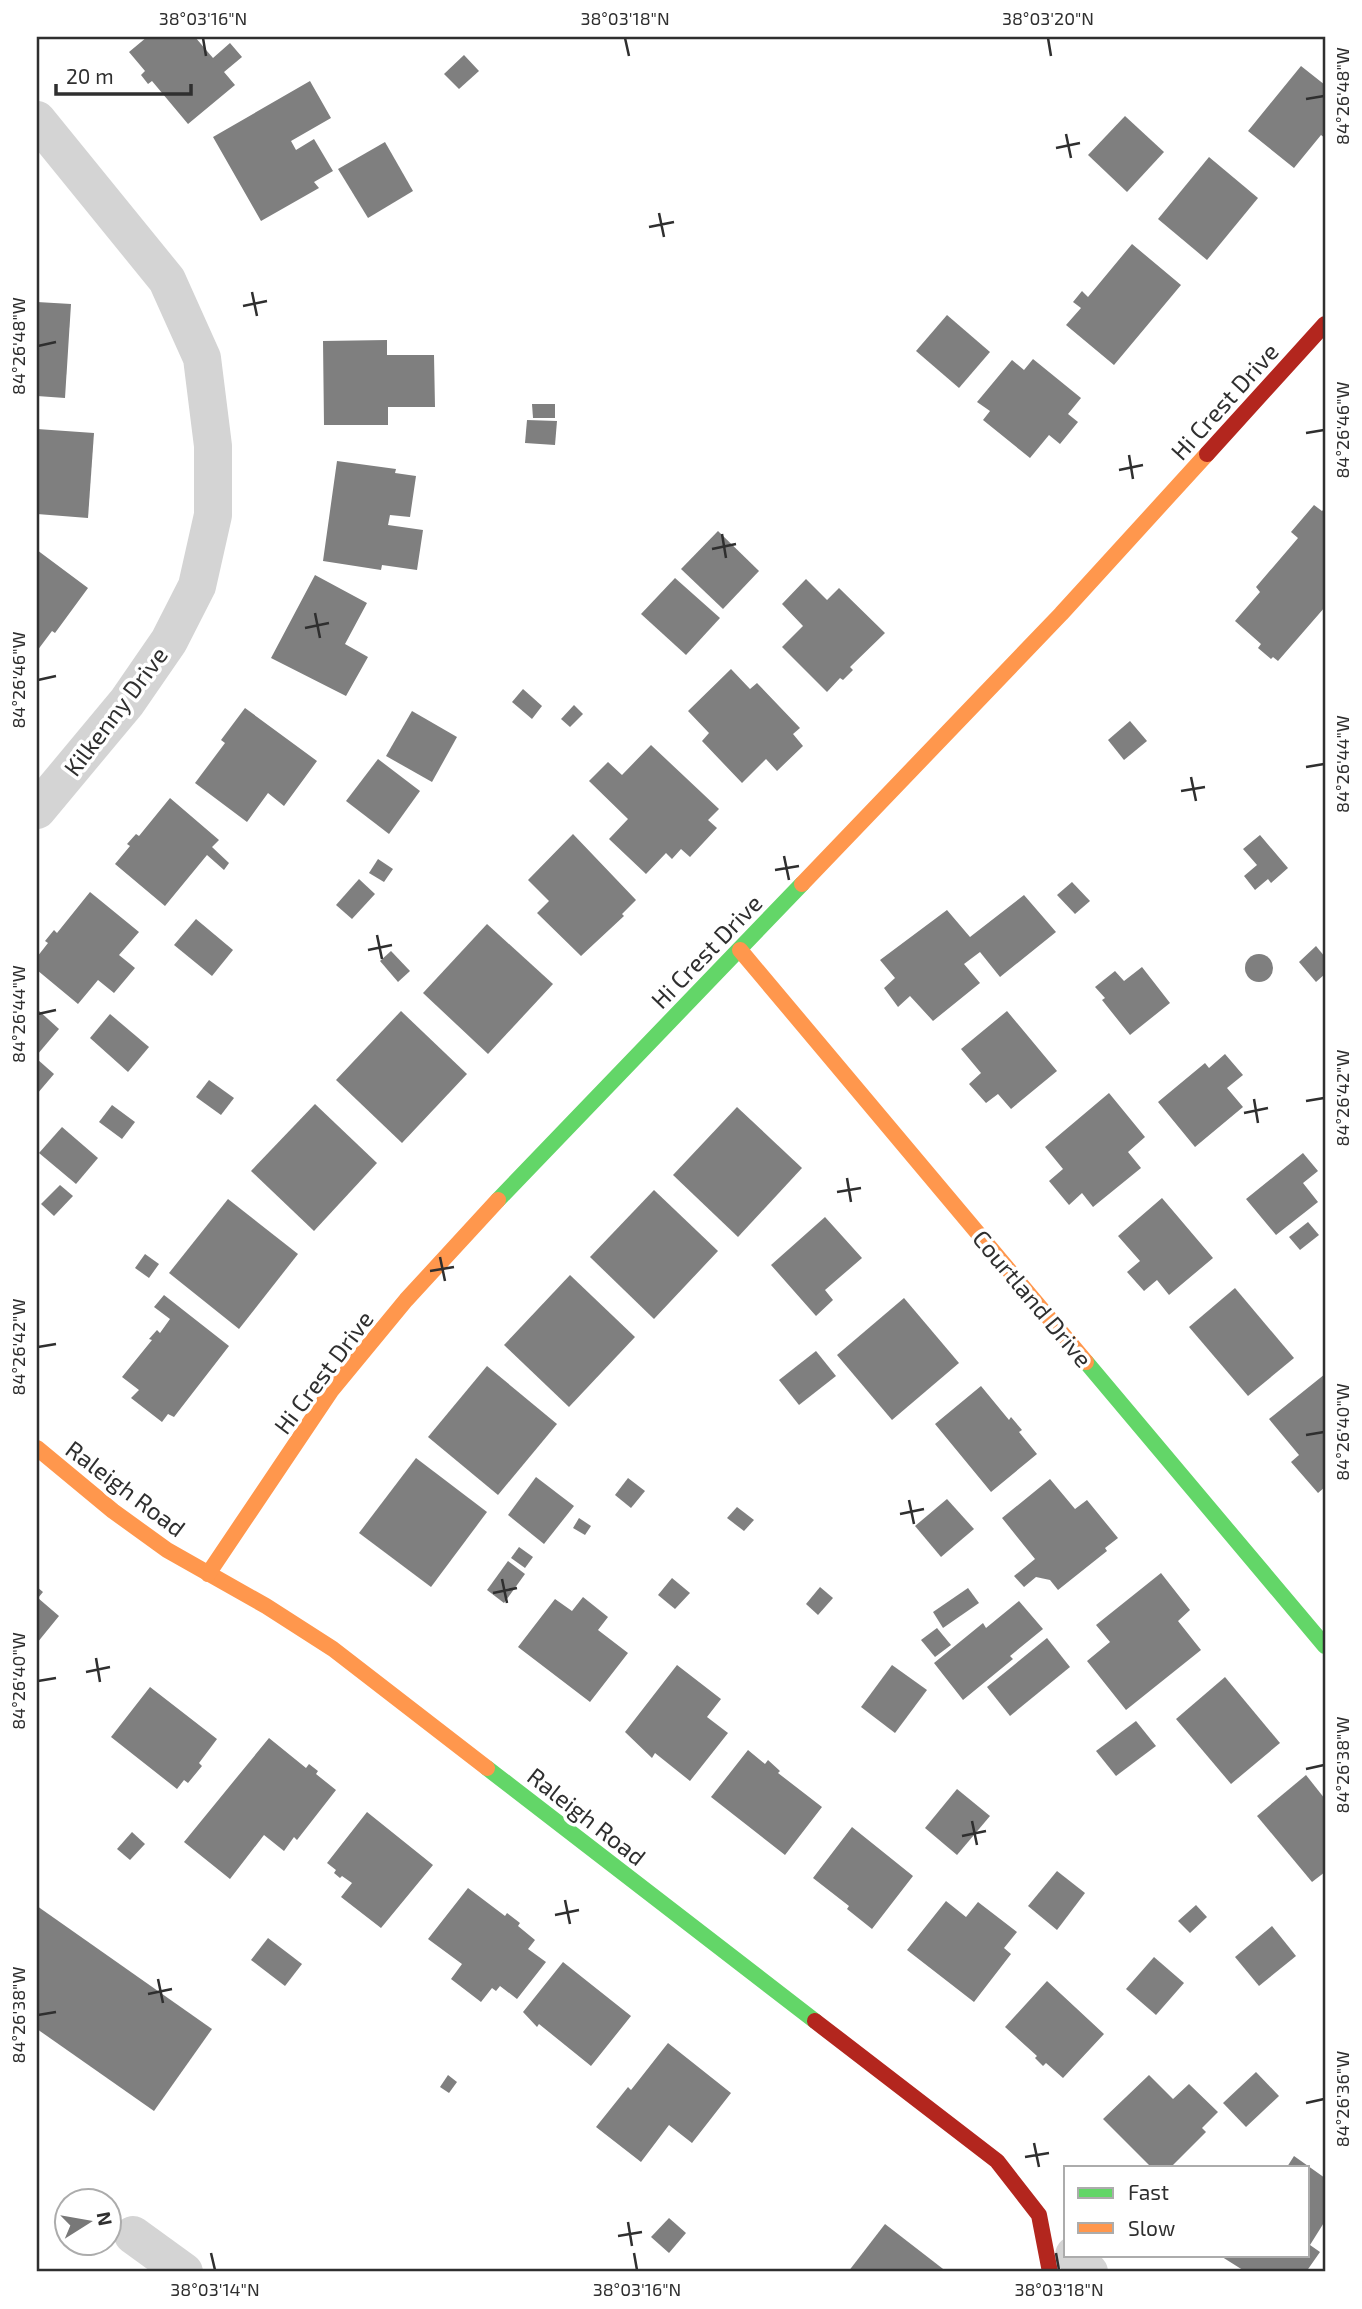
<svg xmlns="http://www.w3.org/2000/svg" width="1362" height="2309" viewBox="0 0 1362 2309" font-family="'Exo 2',sans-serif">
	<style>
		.building { fill: #7f7f7f }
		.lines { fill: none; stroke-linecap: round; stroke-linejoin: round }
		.street { stroke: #d4d4d4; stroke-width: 38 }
		.fast { stroke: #63d668; stroke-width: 16 }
		.slow { stroke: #ff974d; stroke-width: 16 }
		.jam { stroke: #b3261e; stroke-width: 16 }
		.ticks { fill: none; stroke: #2f2f2f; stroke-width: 2.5 }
		.labels { text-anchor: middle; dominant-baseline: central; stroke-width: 7; stroke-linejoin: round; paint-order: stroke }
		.street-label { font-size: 24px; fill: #2f2f2f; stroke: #fff }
		.neatline { fill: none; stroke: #2f2f2f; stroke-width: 2.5 }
		.ticks-label { font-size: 18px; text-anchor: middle; fill: #2f2f2f }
	</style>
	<rect width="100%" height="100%" fill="#fff"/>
	<g class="building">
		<polygon points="147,37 195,37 213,58 230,43 242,57 224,72 235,85 188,124 152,81 148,84 141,75 145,71 129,52"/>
		<polygon points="464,55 479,71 459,89 444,74"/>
		<polygon points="1301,66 1325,85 1325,138 1321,135 1294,168 1248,131"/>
		<polygon points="310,81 331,118 291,141 296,150 314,139 333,171 314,182 319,188 261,221 213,137"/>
		<polygon points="1125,116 1164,152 1127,192 1088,155"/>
		<polygon points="385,142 413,191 368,218 338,169"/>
		<polygon points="1209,157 1258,198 1207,260 1158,219"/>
		<polygon points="1132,244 1181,285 1114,365 1066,325 1081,308 1073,302 1082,291 1088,297"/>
		<polygon points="37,302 71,304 65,398 37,396"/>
		<polygon points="947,315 990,352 959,388 916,351"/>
		<polygon points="387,340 387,355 434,355 435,407 388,407 388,425 324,425 323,341"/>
		<polygon points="1033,359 1081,398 1068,414 1078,422 1060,444 1049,435 1030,458 983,420 990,411 977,402 1012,360 1024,370"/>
		<polygon points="532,404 555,404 555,418 533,418"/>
		<polygon points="527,420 557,421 555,445 525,443"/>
		<polygon points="37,429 94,433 88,518 37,514"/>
		<polygon points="337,461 396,469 395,473 416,476 410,517 390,515 388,525 423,530 417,570 382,565 381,570 323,561"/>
		<polygon points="1314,505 1322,511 1325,508 1325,607 1278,661 1273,657 1271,659 1258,648 1261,644 1235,621 1260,592 1256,587 1298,538 1291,532"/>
		<polygon points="718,531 759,571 723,609 681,569"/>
		<polygon points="37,550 88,588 55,633 52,631 37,651"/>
		<polygon points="315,575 367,603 345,644 368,657 346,696 271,658"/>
		<polygon points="675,578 720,618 686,655 641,614"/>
		<polygon points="806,579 827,600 839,588 885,633 850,667 853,670 843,680 840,678 827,692 782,647 803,626 782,604"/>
		<polygon points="731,669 750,689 757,683 800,728 793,734 803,746 777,771 766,759 742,783 702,741 709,733 688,711"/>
		<polygon points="523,689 542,706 532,719 512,702"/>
		<polygon points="574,705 583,714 570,727 561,719"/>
		<polygon points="245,708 317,761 284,806 268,793 247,822 195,783 225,743 221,740"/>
		<polygon points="412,711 457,737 432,782 386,756"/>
		<polygon points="1130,721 1147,741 1124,760 1108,740"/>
		<polygon points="651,745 719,809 708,820 717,828 690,857 681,849 672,859 666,853 646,874 609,839 628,819 589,781 608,762 622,775"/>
		<polygon points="378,759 420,791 389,834 346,801"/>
		<polygon points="170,798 219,840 212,847 229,863 224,870 207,855 165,906 115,864 130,846 127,844 136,834 139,836"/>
		<polygon points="573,834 636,900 622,914 624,916 581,956 537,913 549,901 528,880"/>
		<polygon points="1260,835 1288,868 1271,883 1268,879 1255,890 1244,876 1257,865 1243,849"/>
		<polygon points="378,859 393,869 384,882 369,873"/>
		<polygon points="359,879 375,894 352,919 336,905"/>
		<polygon points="1072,882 1090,901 1075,914 1057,895"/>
		<polygon points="90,892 139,932 119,955 135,968 114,993 98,980 78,1004 37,970 37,957 48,943 45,941 54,930 57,933"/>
		<polygon points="1024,895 1056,932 1000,977 980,952 964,964 980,983 933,1021 910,996 898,1007 884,988 895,978 880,960 947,910 970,937"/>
		<polygon points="196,919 233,950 212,976 174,945"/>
		<polygon points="487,924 553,984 488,1054 423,993"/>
		<polygon points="1316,946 1325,957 1325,974 1316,982 1299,962"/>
		<polygon points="391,951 410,971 398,982 380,961"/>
		<circle cx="1259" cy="968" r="14"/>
		<polygon points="1142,967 1170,1003 1130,1035 1102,1000 1105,998 1095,987 1115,971 1124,981"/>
		<polygon points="37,1009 59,1029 37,1055"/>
		<polygon points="401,1011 467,1074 402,1143 336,1080"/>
		<polygon points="1007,1011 1057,1071 1011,1109 998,1094 986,1103 969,1084 981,1073 961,1049"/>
		<polygon points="110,1014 149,1047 128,1072 90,1038"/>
		<polygon points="1225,1054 1243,1075 1227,1088 1243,1107 1195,1147 1158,1102 1205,1063 1209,1068"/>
		<polygon points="37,1059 54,1074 37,1094"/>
		<polygon points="209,1080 234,1098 221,1115 196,1097"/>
		<polygon points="1109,1093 1145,1137 1128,1152 1141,1168 1093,1207 1082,1193 1069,1205 1049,1181 1063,1169 1045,1147"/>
		<polygon points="315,1104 377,1163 314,1231 251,1171"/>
		<polygon points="112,1105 135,1122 122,1139 99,1122"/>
		<polygon points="737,1107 802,1168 738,1237 673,1175"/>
		<polygon points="62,1127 98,1158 76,1184 39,1153"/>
		<polygon points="1303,1153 1318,1171 1303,1183 1318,1202 1276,1235 1246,1199"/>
		<polygon points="60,1185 73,1196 54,1216 41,1204"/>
		<polygon points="654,1190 718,1251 654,1319 590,1257"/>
		<polygon points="1162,1198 1213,1258 1169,1295 1157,1280 1144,1291 1127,1272 1140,1261 1118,1236"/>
		<polygon points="228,1199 298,1254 239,1329 169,1273"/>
		<polygon points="825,1217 862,1258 825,1290 833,1300 816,1316 771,1265"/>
		<polygon points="1308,1222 1319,1235 1300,1250 1289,1237"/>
		<polygon points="145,1254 159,1264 149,1278 135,1268"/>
		<polygon points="570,1275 635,1337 569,1407 504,1345"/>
		<polygon points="1235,1288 1294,1358 1248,1396 1189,1327"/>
		<polygon points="164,1295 229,1346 174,1417 168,1414 162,1422 131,1398 139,1390 122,1377 152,1340 149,1339 157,1330 160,1333 170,1319 154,1307"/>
		<polygon points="904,1298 959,1363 892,1420 837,1355"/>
		<polygon points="816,1351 836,1376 799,1405 779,1380"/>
		<polygon points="487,1366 557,1424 498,1495 428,1437"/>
		<polygon points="1325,1374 1325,1487 1318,1493 1291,1462 1299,1455 1269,1419"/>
		<polygon points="981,1386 1009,1420 1011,1417 1022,1430 1019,1432 1037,1454 991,1492 935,1424"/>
		<polygon points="416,1458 487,1512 431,1587 359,1533"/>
		<polygon points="536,1477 574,1506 544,1544 508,1515"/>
		<polygon points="628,1478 645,1491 631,1508 615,1495"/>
		<polygon points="1050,1479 1075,1509 1087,1500 1118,1538 1105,1548 1107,1551 1058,1590 1050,1580 1036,1577 1024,1587 1014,1576 1035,1559 1002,1518"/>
		<polygon points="947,1499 974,1529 941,1557 915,1526"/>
		<polygon points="737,1507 754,1520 744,1531 727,1518"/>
		<polygon points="579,1518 591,1526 585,1535 573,1528"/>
		<polygon points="519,1547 533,1557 525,1568 511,1558"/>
		<polygon points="508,1561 525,1574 504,1603 487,1590"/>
		<polygon points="1161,1573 1190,1610 1178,1621 1201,1650 1126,1710 1087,1661 1110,1642 1096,1625"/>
		<polygon points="672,1578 690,1593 675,1609 658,1595"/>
		<polygon points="37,1587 43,1592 38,1598 59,1616 37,1643"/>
		<polygon points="820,1587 833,1598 818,1615 806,1604"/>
		<polygon points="968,1588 979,1603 943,1628 933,1612"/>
		<polygon points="583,1597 608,1617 598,1630 628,1653 590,1702 518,1647 555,1599 572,1611"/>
		<polygon points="1019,1601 1043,1629 1010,1656 1013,1659 963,1700 934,1663 983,1623 986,1628"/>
		<polygon points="937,1628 951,1645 935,1657 921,1640"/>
		<polygon points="1047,1638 1070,1667 1010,1716 987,1687"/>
		<polygon points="677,1665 721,1699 707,1717 728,1733 690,1781 655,1753 652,1758 625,1732"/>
		<polygon points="892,1665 927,1690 895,1733 861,1707"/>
		<polygon points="1225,1677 1280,1743 1231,1784 1176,1719"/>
		<polygon points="150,1687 217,1739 199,1763 202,1766 188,1783 184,1780 177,1789 111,1737"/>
		<polygon points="1136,1721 1156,1746 1116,1776 1096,1751"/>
		<polygon points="269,1738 306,1768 309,1764 318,1771 316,1774 336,1790 297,1840 294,1837 284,1851 264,1835 230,1879 184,1842"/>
		<polygon points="748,1750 765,1764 768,1760 780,1771 778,1773 822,1807 785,1855 711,1797"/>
		<polygon points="1306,1775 1325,1799 1325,1872 1312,1882 1257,1816"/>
		<polygon points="957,1789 990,1816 957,1855 925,1828"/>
		<polygon points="367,1812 433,1865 381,1928 341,1897 352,1883 342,1876 340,1878 334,1873 336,1870 327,1863"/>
		<polygon points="852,1827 913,1876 872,1929 847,1909 849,1906 813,1878"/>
		<polygon points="132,1832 145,1844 130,1860 117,1849"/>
		<polygon points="1057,1871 1085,1893 1057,1930 1028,1906"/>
		<polygon points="468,1888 505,1916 507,1913 520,1923 518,1926 535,1940 528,1949 546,1962 517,1999 500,1986 496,1991 492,1988 481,2002 451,1979 462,1964 428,1939"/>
		<polygon points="946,1901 966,1917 978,1902 1017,1932 1004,1948 1011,1954 974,2002 907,1950"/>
		<polygon points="1196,1905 1207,1917 1190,1933 1178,1921"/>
		<polygon points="37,1906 212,2029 154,2111 37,2029"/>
		<polygon points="1272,1926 1296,1956 1259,1986 1235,1957"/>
		<polygon points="268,1938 302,1964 285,1986 251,1960"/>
		<polygon points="1154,1957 1184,1983 1156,2015 1126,1989"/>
		<polygon points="563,1962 631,2016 591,2066 539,2024 537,2027 523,2012"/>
		<polygon points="1047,1981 1104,2034 1063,2078 1046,2063 1043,2066 1035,2058 1037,2056 1005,2027"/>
		<polygon points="668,2043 731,2093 692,2143 669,2125 641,2162 596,2127 628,2087 631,2090"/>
		<polygon points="1256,2072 1279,2096 1246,2127 1223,2103"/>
		<polygon points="448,2075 457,2082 449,2093 440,2087"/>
		<polygon points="1149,2075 1173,2099 1189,2084 1218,2112 1202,2128 1206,2132 1171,2167 1151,2167 1103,2119"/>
		<polygon points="1294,2156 1325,2178 1325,2221 1310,2245 1320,2252 1306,2272 1246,2272 1219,2255 1308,2255 1308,2167 1287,2167"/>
		<polygon points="669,2218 686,2233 669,2253 651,2237"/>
		<polygon points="885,2224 947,2272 848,2272"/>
	</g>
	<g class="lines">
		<g class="street">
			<polyline points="37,120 167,280 202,358 213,446 213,515 197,586 169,641 127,702 37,810"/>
			<polyline points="133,2235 184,2272"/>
			<polyline points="1074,2255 1089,2272"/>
		</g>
		<g class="fast">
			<polyline points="498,1200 802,884"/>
			<polyline points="1086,1362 1325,1646"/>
			<polyline points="487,1768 815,2021"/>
		</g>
		<g class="slow">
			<polyline points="802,884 1061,614 1207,454"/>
			<polyline points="740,950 1086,1362"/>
			<polyline points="37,1448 113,1511 167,1550 266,1606 333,1649 487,1768"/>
			<polyline points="208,1574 331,1391 406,1300 498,1200"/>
		</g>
		<g class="jam">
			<polyline points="1207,454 1325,324"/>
			<polyline points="815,2021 997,2161 1039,2215 1050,2272"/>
		</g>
	</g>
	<path class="ticks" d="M203 38 206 56M625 38 629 56M1048 38 1051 56M1306 99 1324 96M1066 134 1071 158M1056 148 1080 143M659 213 664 237M649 227 674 222M252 292 257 316M243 306 267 301M38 346 56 342M1306 433 1324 430M1129 455 1133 479M1119 470 1143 465M722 534 726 558M712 549 736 544M315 613 320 638M305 628 329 623M38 680 56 676M1306 767 1324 764M1191 777 1196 801M1181 791 1205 787M784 856 789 880M775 870 799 866M377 935 382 959M368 950 392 945M38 1014 56 1010M1254 1099 1258 1123M1306 1101 1324 1098M1244 1113 1268 1108M847 1178 851 1202M837 1192 861 1188M440 1257 445 1281M430 1271 454 1267M38 1347 56 1344M1306 1435 1324 1432M909 1500 914 1524M900 1514 924 1509M502 1579 507 1603M493 1593 517 1588M96 1658 100 1682M86 1672 110 1667M38 1681 56 1678M1306 1769 1324 1765M972 1821 977 1845M962 1836 986 1831M565 1900 570 1924M555 1915 579 1910M158 1979 163 2003M148 1994 172 1989M38 2015 56 2012M1306 2103 1324 2099M1034 2143 1039 2167M1025 2157 1049 2153M628 2222 632 2246M618 2236 642 2232M211 2253 215 2270M634 2253 637 2270M1056 2253 1059 2270"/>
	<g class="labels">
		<g class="street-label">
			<text transform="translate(1224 401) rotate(-48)">Hi Crest Drive</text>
			<text transform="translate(115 711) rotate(-53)">Kilkenny Drive</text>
			<text transform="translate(706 951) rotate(-46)">Hi Crest Drive</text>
			<text transform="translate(1033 1298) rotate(50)">Courtland Drive</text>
			<text transform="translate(323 1372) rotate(-53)">Hi Crest Drive</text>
			<text transform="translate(126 1488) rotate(37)">Raleigh Road</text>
			<text transform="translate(587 1816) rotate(38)">Raleigh Road</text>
		</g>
	</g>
	<rect width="1362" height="2309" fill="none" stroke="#ffffff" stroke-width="77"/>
	<rect x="1064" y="2166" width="245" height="91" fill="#ffffff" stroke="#acacac" stroke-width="2"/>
	<rect x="1078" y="2188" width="35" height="10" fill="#63d668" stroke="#acacac" stroke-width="2"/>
	<text x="1128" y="2200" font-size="21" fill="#2f2f2f">Fast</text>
	<rect x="1078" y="2223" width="35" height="10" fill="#ff974d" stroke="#acacac" stroke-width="2"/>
	<text x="1128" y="2236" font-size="21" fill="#2f2f2f">Slow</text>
	<g transform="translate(88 2222) rotate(79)"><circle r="33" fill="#ffffff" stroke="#acacac" stroke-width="2"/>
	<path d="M0-5L12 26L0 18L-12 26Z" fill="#787878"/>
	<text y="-10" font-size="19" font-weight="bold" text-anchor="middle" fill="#2f2f2f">N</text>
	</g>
	<path d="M56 84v10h135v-10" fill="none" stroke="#2f2f2f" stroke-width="3.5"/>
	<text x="66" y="84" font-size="21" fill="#2f2f2f" stroke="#ffffff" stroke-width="5" paint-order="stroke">20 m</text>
	<rect x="38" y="38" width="1286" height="2232" class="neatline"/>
	<g class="ticks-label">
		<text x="203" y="25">38°03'16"N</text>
		<text x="625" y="25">38°03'18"N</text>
		<text x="1048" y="25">38°03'20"N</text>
		<text transform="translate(1343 96) rotate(-90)" y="6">84°26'48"W</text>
		<text transform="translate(19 346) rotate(-90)" y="6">84°26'48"W</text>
		<text transform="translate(1343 430) rotate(-90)" y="6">84°26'46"W</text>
		<text transform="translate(19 680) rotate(-90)" y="6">84°26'46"W</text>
		<text transform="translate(1343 764) rotate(-90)" y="6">84°26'44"W</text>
		<text transform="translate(19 1014) rotate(-90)" y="6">84°26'44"W</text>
		<text transform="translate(1343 1098) rotate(-90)" y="6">84°26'42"W</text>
		<text transform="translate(19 1347) rotate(-90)" y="6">84°26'42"W</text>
		<text transform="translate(1343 1432) rotate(-90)" y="6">84°26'40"W</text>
		<text transform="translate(19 1681) rotate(-90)" y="6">84°26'40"W</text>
		<text transform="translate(1343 1765) rotate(-90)" y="6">84°26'38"W</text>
		<text transform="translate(19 2015) rotate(-90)" y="6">84°26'38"W</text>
		<text transform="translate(1343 2099) rotate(-90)" y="6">84°26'36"W</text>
		<text x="215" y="2296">38°03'14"N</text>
		<text x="637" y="2296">38°03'16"N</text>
		<text x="1059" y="2296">38°03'18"N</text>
	</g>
</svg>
